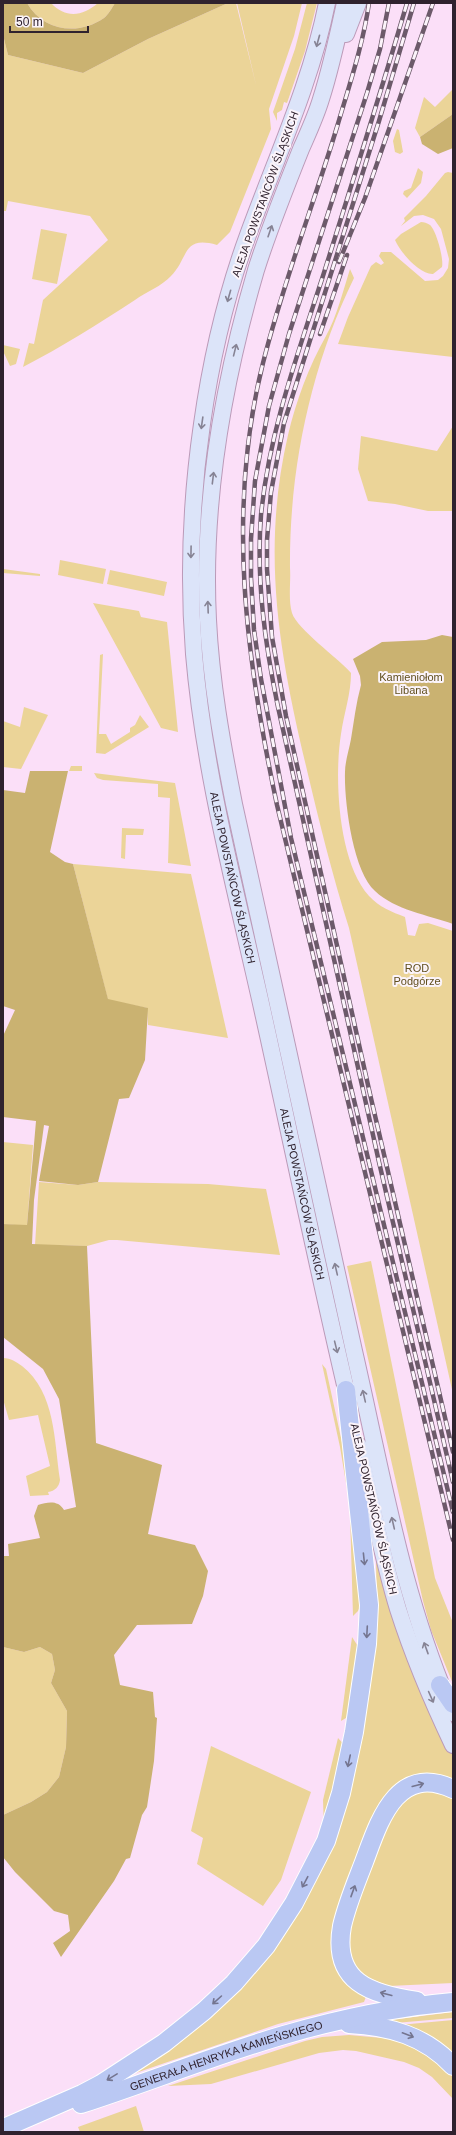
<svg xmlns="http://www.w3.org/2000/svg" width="456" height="2135" viewBox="0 0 456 2135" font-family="Arial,sans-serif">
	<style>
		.green { fill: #ebd498 }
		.forest { fill: #cab271 }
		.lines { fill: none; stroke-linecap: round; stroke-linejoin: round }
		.secondary-casing { stroke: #bb9ab8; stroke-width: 18 }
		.primary-casing { stroke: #fff; stroke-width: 20 }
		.secondary { stroke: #dce4f9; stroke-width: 16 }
		.primary { stroke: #bac8f3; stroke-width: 18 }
		.rail-casing { stroke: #6c5a6a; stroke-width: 4.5 }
		.rail { stroke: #fbf4fa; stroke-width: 3; stroke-dasharray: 9; stroke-linecap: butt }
		.oneway { stroke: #868394 }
		.oneway2 { stroke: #747590 }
		.labels { text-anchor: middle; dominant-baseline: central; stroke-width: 4; stroke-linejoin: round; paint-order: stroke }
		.street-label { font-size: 11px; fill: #2f222e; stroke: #fbf4fa }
		.park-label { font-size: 11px; fill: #614f1e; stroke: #fbf4fa }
	</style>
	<rect width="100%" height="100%" fill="#fbdff8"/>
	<g class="green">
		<path d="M27 3H51C66 19 83 16 98 3H115C112 8 108 15 104 18 78 36 43 31 27 3Z"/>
		<path d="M228 3H236L256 85 237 3H302L294 36 269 109 271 129 230 232 217 245C182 235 189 258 171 276 162 286 146 292 135 300 98 324 62 347 23 367L29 343 34 344 43 300 108 240 90 216 8 201 6 211H3V35L8 55 83 73 148 39Z"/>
		<polygon points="307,3 317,3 305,51 287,103 284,102 282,110 277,113 277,121 273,112 295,49"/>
		<polygon points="453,89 453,114 420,137 415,128 424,97 435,107"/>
		<polygon points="397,129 399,130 403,152 400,154 395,152 393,141"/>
		<polygon points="418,168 423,172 421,183 407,198 403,194 404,191 411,188"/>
		<polygon points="448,172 453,173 453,357 338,344 348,317 371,266 376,262 381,265 384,263 379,256 381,252 391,252 425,281 438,280 443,276 448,268 449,259 441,229 434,219 423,215 414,216 401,226 405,221 404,218 426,196 445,173"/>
		<path d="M421 222C424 222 427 223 430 225 436 230 444 259 442 267L433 274C420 275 400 252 395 240L401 234Z"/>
		<polygon points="41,229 67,234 57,284 32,279"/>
		<path d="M350 269 354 278C311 366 289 469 290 568 291 581 288 600 292 613 297 629 338 658 351 673 351 694 344 713 341 734 334 777 338 862 369 896 379 907 392 912 405 917L408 935 415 936 419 924 428 923 453 931V1394L349 928C332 874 319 821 306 766 279 652 261 552 288 435 296 401 309 366 326 336 337 316 343 291 350 269Z"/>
		<polygon points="3,345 20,349 16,364 10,366 3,351"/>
		<polygon points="453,426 453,511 428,511 395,504 368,501 358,469 361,436 437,451"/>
		<polygon points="60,560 106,569 103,584 58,575"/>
		<polygon points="3,569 40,574 40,576 3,573"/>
		<polygon points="110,570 167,582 164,596 107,584"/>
		<polygon points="93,603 139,611 141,617 167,622 178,732 161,728"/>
		<polygon points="103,654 99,734 106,734 111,744 130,732 130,728 135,725 140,715 149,727 105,754 96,753 100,655"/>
		<polygon points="24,707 48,715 21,769 3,767 3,721 20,727"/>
		<polygon points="71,766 82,766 82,771 69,771"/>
		<polygon points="94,773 175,783 191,866 168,863 170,798 158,797 158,784 103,780 97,778"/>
		<polygon points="122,828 144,829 143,835 126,835 125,859 121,858"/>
		<polygon points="73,864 191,874 228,1038 148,1025 147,1008 108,1000"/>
		<polygon points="3,1142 33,1145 27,1226 3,1224"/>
		<polygon points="39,1182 78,1185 98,1182 208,1184 266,1189 280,1255 117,1240 109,1240 87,1246 35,1245"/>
		<polygon points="371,1261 435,1578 453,1623 453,1684 431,1630 423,1601 347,1266"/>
		<path d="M3 1358C11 1358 16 1362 22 1366 56 1393 54 1441 60 1480 59 1487 55 1491 48 1492L49 1495 30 1496 26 1476 50 1466 38 1415 9 1420 3 1399Z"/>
		<polygon points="322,1364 326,1369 343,1447 351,1500 349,1501 340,1447"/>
		<polygon points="350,1514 353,1515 361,1604 358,1611 353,1616"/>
		<polygon points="376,1559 442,1732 453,1756 453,1782 406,1783 335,1932 367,1994 364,2002 278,2024 127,2076 194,2027 314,1880 377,1621"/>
		<polygon points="352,1637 363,1654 351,1715 341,1721"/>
		<polygon points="3,1647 24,1652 40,1647 52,1654 55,1670 51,1683 67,1711 66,1747 59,1777 47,1792 31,1802 3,1815"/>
		<polygon points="338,1738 348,1749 324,1829 323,1800"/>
		<polygon points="211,1746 311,1792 281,1880 263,1906 197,1864 203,1838 191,1831"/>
		<polygon points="418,1790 453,1794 453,1983 389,1986 356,1973 345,1933 387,1815"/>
		<polygon points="453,2012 453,2018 395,2023 390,2020"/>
		<polygon points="453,2020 453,2058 399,2025"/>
		<polygon points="349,2035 405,2040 442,2064 453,2075 453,2099 432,2077 419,2068 404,2062 356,2051 343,2050 319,2053 211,2084 168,2086 305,2041 322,2037"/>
		<polygon points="136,2106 144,2132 80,2132 78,2127"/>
	</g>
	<g class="forest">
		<path d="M3 3H27C43 31 78 36 104 18 108 15 112 8 115 3H228L148 39 83 73 8 55 3 35Z"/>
		<polygon points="453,114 453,148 438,154 422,144 420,137"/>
		<path d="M442 635 453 637V924C428 915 395 910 375 891 353 872 344 801 345 772 345 762 349 750 351 739 354 721 356 703 361 685L360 676 353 659 382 642 426 640Z"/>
		<path d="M30 771H68L50 852 65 862 73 864 108 999 148 1008 145 1060 129 1098 119 1099 98 1182 78 1185 39 1181 49 1126 44 1125 34 1200 32 1244 87 1246 96 1443 162 1465 148 1534 195 1545 208 1571 203 1596 192 1624 137 1625 114 1655 120 1685 153 1692 155 1717 157 1718 154 1761 147 1807 142 1815 130 1858 126 1859 114 1881 61 1957 53 1943 70 1931 68 1915 54 1911 15 1872 3 1857V1815L31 1802 47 1792 59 1777 66 1747 67 1711 51 1683 55 1670 52 1654 40 1647 24 1652 3 1647V1556H9L8 1544 40 1538 34 1516 38 1505C48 1502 58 1500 64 1510L76 1507 59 1399 43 1369 3 1337V1224L27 1225 36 1121 3 1117V1036L15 1010 3 1006V790L25 793Z"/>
	</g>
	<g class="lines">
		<defs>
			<g id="secondary">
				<path id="s1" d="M327 3C311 83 276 158 248 235 226 295 211 360 202 424 191 500 188 577 194 654 204 773 236 891 262 1008 291 1139 318 1271 349 1402"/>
				<path d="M345 3C338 35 331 68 321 99 316 116 308 133 301 149 285 189 269 229 256 270 223 383 202 502 208 620 211 682 222 743 234 804 273 987 314 1169 354 1351 382 1473 402 1598 453 1713"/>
				<polyline points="346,34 358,3"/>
				<path d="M359 1446C371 1501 382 1556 398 1609 413 1656 432 1701 453 1745"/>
			</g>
			<g id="primary">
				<polyline points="440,1685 453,1704"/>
				<path d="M417 2001C370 1994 332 1982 342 1926 347 1904 356 1883 364 1862 379 1822 396 1763 453 1789"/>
				<path d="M349 2024C390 2026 425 2036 453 2066"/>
				<path id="s2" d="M81 2104C149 2082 215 2055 284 2035 339 2019 396 2007 453 2002"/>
				<polyline points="4,2128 82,2094 101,2084 164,2043 204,2011 234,1983 266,1946 294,1903 326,1841 341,1793 354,1732 367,1644 369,1605 346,1390"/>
			</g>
		</defs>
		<use href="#secondary" class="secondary-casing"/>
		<use href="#primary" class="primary-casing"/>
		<use href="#secondary" class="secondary"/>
		<use href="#primary" class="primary"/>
		<defs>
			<g id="rail">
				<path d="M369 3C363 45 349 86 337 127 313 206 283 283 263 363 226 510 246 659 277 805L453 1540"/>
				<polyline points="389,3 380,49 367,93 289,334 269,406 255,481 251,539 251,578 254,630 261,679 291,838 453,1512"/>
				<path d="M407 3C380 95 351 187 322 279 297 356 269 433 261 515 256 580 265 644 278 707L379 1162 453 1482"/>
				<polyline points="414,3 379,121 284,423 271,492 267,540 267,569 272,637 286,716 370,1094 453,1452"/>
				<polyline points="339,262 365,198 433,3"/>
				<polyline points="320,334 347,255"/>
			</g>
		</defs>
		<use href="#rail" class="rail-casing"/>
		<use href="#rail" class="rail"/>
	</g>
	<defs><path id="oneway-shaft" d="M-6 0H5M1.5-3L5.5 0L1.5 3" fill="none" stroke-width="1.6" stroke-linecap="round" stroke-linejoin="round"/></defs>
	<g class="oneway">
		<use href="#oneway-shaft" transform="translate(318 41) rotate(105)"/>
		<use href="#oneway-shaft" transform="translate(270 231) rotate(-71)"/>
		<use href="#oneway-shaft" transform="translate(229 296) rotate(106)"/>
		<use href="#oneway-shaft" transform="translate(235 350) rotate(-76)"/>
		<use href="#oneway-shaft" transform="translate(202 423) rotate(98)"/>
		<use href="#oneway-shaft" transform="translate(213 478) rotate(-83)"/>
		<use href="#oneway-shaft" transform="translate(191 552) rotate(91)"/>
		<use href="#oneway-shaft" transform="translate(208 607) rotate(-92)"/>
		<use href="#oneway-shaft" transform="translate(336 1269) rotate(-103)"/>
		<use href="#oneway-shaft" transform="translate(336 1347) rotate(76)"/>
		<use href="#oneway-shaft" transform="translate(364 1396) rotate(-103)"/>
		<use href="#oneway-shaft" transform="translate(393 1523) rotate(-103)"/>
		<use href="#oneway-shaft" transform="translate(426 1648) rotate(-110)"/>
		<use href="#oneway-shaft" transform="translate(431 1697) rotate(66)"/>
	</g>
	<g class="oneway2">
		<use href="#oneway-shaft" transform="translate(364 1559) rotate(84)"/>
		<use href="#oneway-shaft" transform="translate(367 1632) rotate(93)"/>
		<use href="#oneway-shaft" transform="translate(349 1761) rotate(102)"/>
		<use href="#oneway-shaft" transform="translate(418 1785) rotate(-15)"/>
		<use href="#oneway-shaft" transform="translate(305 1882) rotate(118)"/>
		<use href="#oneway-shaft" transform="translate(353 1891) rotate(-70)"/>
		<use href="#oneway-shaft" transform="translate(386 1994) rotate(-165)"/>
		<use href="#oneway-shaft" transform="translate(217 2000) rotate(138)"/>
		<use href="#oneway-shaft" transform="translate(408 2035) rotate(21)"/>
		<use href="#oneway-shaft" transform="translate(112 2077) rotate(149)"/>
	</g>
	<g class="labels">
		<g class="street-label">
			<text transform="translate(265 194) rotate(-70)">ALEJA POWSTAŃCÓW ŚLĄSKICH</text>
			<text stroke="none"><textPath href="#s1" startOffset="898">ALEJA POWSTAŃCÓW ŚLĄSKICH</textPath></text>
			<text stroke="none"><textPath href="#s1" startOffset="1222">ALEJA POWSTAŃCÓW ŚLĄSKICH</textPath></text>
			<text transform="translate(374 1509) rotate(77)">ALEJA POWSTAŃCÓW ŚLĄSKICH</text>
			<text stroke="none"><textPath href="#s2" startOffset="153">GENERAŁA HENRYKA KAMIEŃSKIEGO</textPath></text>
		</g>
		<g class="park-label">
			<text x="411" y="677">Kamieniołom<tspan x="411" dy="13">Libana</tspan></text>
			<text x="417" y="968">ROD<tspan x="417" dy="13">Podgórze</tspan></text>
		</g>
	</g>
	<rect width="456" height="2135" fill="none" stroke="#2f222e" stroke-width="8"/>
	<path d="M10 26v6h78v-6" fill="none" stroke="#2f222e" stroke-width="2"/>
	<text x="16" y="26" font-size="12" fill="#2f222e" stroke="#fbf4fa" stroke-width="3" paint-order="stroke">50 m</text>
</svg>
